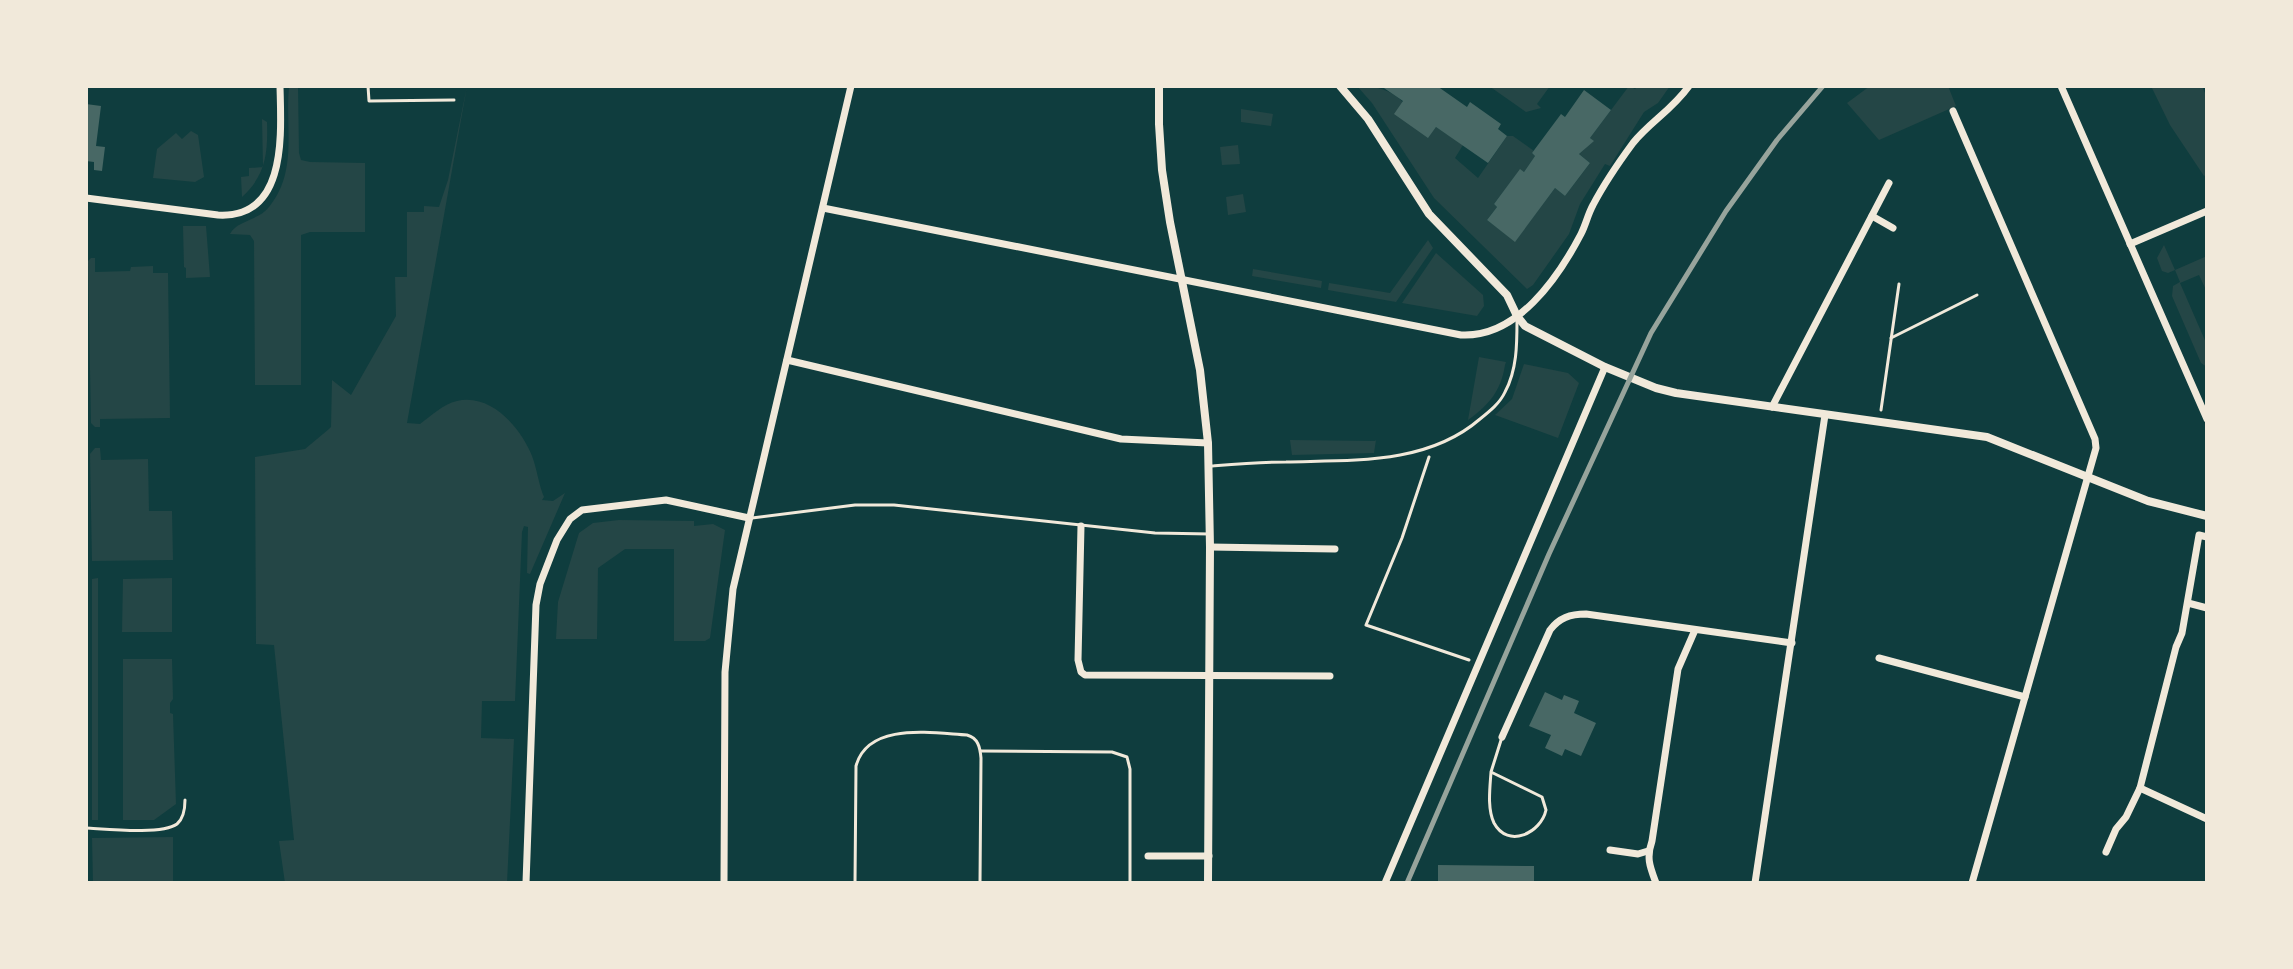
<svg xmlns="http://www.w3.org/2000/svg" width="2293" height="969" viewBox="0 0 2293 969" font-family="'DejaVu Sans',sans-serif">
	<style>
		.green { fill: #244646 }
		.building { fill: #486865 }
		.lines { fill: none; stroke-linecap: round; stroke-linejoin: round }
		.path { stroke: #f1e9da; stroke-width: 3 }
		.service { stroke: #f1e9da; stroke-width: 3 }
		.minor { stroke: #f1e9da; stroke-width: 7 }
		.tertiary { stroke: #f1e9da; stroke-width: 8 }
		.rail { stroke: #97a49c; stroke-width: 5 }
	</style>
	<rect width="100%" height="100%" fill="#0f3d3e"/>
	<g class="green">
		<path d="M298 86 299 153 301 160 310 162 365 163V232H310L301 235V385H255L254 241 250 235 230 234C237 220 258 221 269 207 298 171 285 129 289 87Z"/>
		<path d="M467 86 407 423 420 424C431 416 443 404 457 401 491 393 521 428 532 456 537 469 539 486 544 497L542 500 553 501 565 493 530 574 527 573 528 527 524 526 522 532 515 701H482L481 738 514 739 507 883H285L279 841 294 840 274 645 256 644 255 457 305 449 329 429 331 427 332 380 351 395 396 316 395 277H407V212H424V206L439 207 448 180Z"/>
		<path d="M1357 86C1400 86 1406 105 1428 137L1436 127 1463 145 1455 158 1478 178 1507 136H1513L1534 151 1532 153 1535 156 1524 172 1520 170 1494 204 1497 207 1487 220 1515 241 1555 188 1565 196 1590 163 1579 154 1593 141 1590 138 1629 86 1635 89 1638 86H1670L1658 103 1644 112 1610 166 1605 164 1580 204 1569 234 1533 285 1527 289 1434 198 1372 103Z"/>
		<polygon points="1489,86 1550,86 1537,104 1541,108 1526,112"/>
		<polygon points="1870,86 1948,86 1956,106 1879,140 1847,103"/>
		<polygon points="2151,86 2202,86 2207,98 2207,174 2204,176 2170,125"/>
		<polygon points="1241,109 1273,114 1271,126 1241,122"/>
		<path d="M262 119 267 122C268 153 266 175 242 197L241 177 249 176V168L263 167Z"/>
		<polygon points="191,131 198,135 204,177 195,182 153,178 157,149 176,133 182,139"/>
		<polygon points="1238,145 1240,164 1222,165 1220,147"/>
		<polygon points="1243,194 1246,212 1228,215 1226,197"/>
		<polygon points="183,226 206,226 210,277 186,278 186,268 184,267"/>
		<polygon points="1428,240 1433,248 1396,302 1328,290 1329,283 1390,293"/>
		<polygon points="2164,245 2175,270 2207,256 2207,292 2199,275 2180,283 2207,345 2207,367 2201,363 2172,296 2173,286 2180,282 2175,270 2168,273 2162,271 2157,258"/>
		<polygon points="1436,253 1483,295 1484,306 1477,316 1402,303"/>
		<polygon points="91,258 95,258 95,272 130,271 131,267 153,266 153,273 168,273 170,418 100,419 100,427 95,427 91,423 88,261"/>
		<polygon points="1253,269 1322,281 1321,288 1252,276"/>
		<path d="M1479 357 1506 362 1505 365C1501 391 1489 405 1468 420Z"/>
		<polygon points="1524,364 1568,373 1579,383 1558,438 1495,415 1512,399"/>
		<polygon points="1290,440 1375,441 1376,440 1374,453 1292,455"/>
		<polygon points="95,448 100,448 101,460 148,459 149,511 172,511 173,560 92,561 90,454"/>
		<polygon points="619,520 694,521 694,526 713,524 725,530 710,638 705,641 674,641 674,549 625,549 598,568 597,639 556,639 558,602 579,533 593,523"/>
		<polygon points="98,578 98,820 92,820 92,579"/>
		<polygon points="172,578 172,632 122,632 123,579"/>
		<polygon points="123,659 172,659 173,699 170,703 170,713 173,714 176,804 154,820 123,820"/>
		<polygon points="173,837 173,883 93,883 92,838"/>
	</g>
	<g class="building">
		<polygon points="1381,86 1437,86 1467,107 1470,102 1501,124 1498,129 1507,136 1488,163 1436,127 1428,138 1394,114 1403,101"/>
		<polygon points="1584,90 1611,110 1590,138 1594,141 1579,154 1590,163 1565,196 1555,188 1515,242 1487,220 1497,207 1494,204 1520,169 1524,172 1535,156 1532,153 1561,114 1565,117"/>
		<polygon points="86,104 101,106 96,146 105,147 102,171 94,170 94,162 86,161"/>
		<polygon points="1545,692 1562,700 1564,695 1579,701 1574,713 1596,723 1581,756 1565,749 1562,756 1545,748 1551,735 1529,726"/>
		<polygon points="1438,865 1534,866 1534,883 1438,883"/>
	</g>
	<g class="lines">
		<g class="path">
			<polyline points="1891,338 1977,295"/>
			<polyline points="1881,410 1899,284"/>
			<polyline points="1429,457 1402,538 1366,625 1469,660"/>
		</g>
		<g class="service">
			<polyline points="368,86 369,101 454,100"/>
			<path d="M1212 466C1237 464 1261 462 1286 462 1352 460 1427 465 1480 419 1490 411 1500 403 1505 392 1517 370 1517 344 1517 320"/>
			<polyline points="752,518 855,505 894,505 1155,533 1210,534"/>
			<polyline points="981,751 1112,752 1127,757 1130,769 1130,883"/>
			<path d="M1491 772C1490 788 1487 808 1494 823 1508 849 1541 833 1546 810L1542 797 1491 772 1502 737"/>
			<path d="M86 828C106 829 162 835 177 824 184 818 185 809 185 800"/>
			<path d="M855 883 856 766C868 722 931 733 967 735 978 738 980 747 981 758L980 883"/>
		</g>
		<g class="minor">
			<polyline points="2061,86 2207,419"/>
			<polyline points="1953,111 2095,439 2096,448 1972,883"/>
			<path d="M86 198 218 215C288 219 281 133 280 86"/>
			<path d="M823 208 1461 335C1517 338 1558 278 1581 234 1586 224 1588 214 1593 205 1604 184 1619 162 1633 143 1650 122 1672 110 1689 86"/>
			<polyline points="1872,216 1893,228"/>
			<polyline points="2130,244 2207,211"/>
			<polyline points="787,360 1121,439 1208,443"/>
			<polyline points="1772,407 1889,183"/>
			<polyline points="1081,526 1078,660 1081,672 1085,675 1330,676"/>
			<polyline points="1210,547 1335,549"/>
			<polyline points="2188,603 2207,608"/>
			<polyline points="1879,658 2025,697"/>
			<path d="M1502 737 1550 630C1559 618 1570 614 1586 614L1792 643"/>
			<polyline points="2140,788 2207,819"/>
			<polyline points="1610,850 1638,854 1648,851"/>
			<polyline points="2106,852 2116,829 2126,817 2140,788 2176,647 2182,633 2199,535 2207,537"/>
			<polyline points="1148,856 1209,856"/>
			<polyline points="526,883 536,605 540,584 557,540 570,519 582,510 666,500 749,518"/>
			<polyline points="724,883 725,672 733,589 851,86"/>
			<polyline points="1385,883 1605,367"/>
			<path d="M1656 883C1650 867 1646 858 1652 841L1678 669 1695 630"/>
			<polyline points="1755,883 1825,415"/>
		</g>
		<g class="tertiary">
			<polyline points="1159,86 1159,124 1162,170 1170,222 1200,370 1208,443 1210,547 1208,883"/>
			<polyline points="1340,86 1368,119 1429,214 1507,295 1517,316 1525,326 1605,367 1656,388 1676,393 1987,437 2148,501 2207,516"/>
		</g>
		<polyline class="rail" points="1407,883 1549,554 1651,333 1726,211 1777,140 1823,86"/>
	</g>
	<rect width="2293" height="969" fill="none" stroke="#f1e9da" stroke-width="176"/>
</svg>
